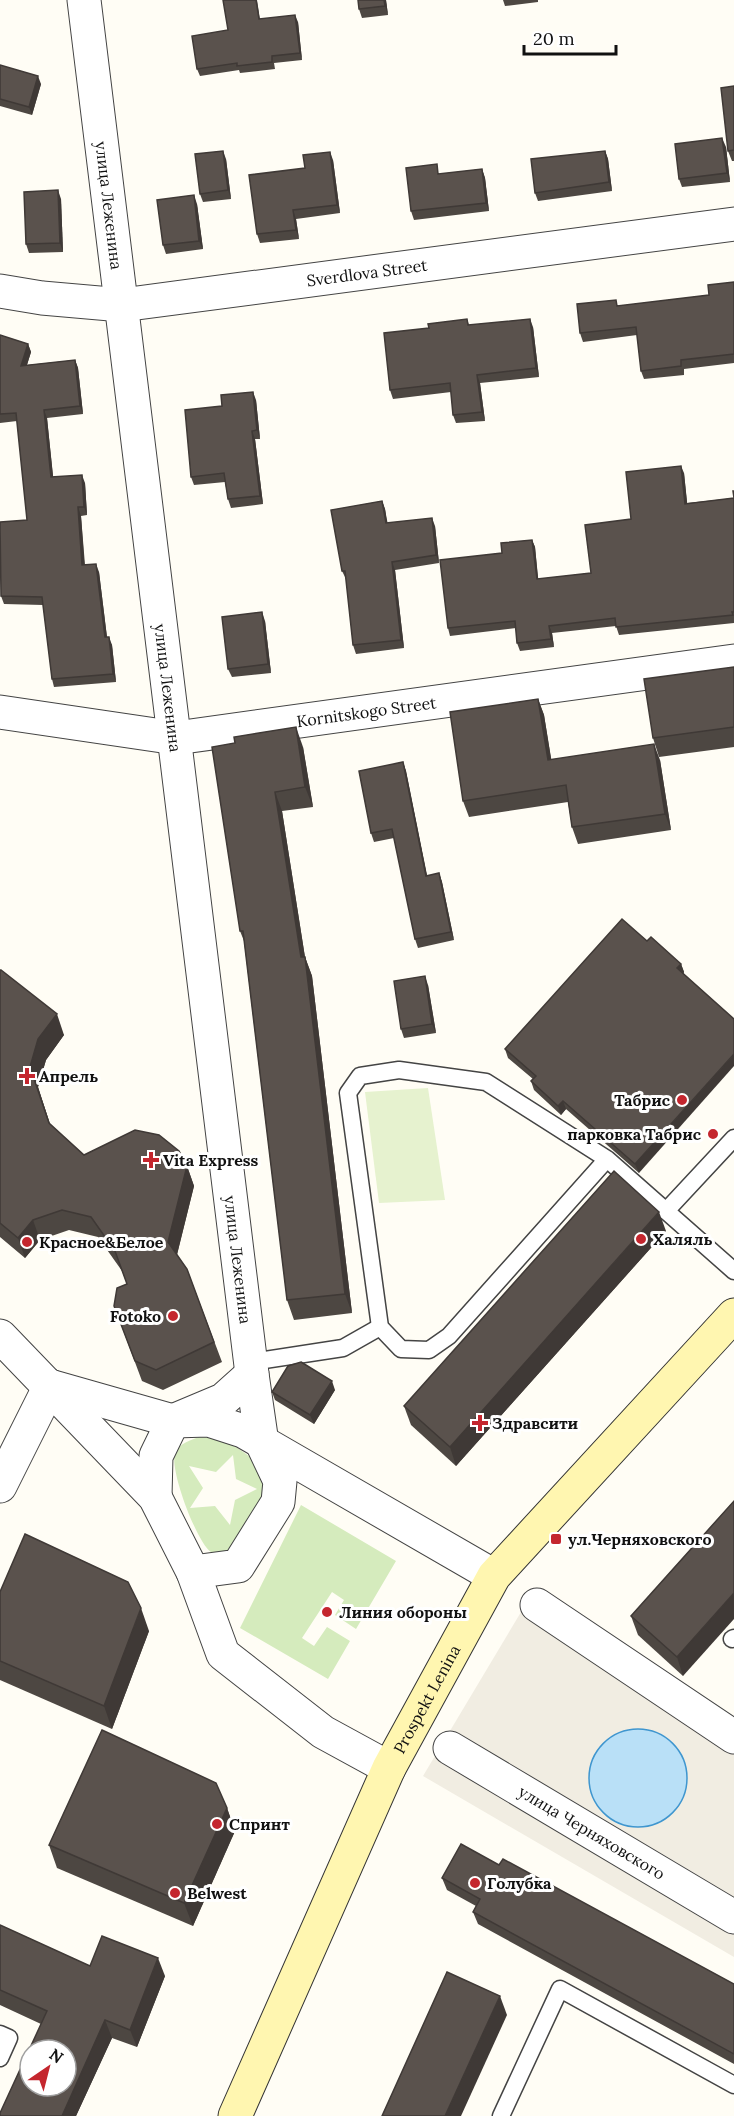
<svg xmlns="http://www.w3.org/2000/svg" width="734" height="2116" viewBox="0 0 734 2116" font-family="Lora,serif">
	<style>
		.green { fill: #d5ebbd; fill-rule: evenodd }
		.pitch { fill: #e6f2cf }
		.plaza { fill: #f1ede2 }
		.water { fill: #b9e0f7; stroke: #3f96cf; stroke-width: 1.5 }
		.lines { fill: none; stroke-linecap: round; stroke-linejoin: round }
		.lane-casing { stroke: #444; stroke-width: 19 }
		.street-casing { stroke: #444; stroke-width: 35 }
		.secondary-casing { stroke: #333; stroke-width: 35 }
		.lane { stroke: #fff; stroke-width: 16 }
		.street { stroke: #fff; stroke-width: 33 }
		.secondary { stroke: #fff6b0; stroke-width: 33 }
		.wall { fill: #4d4742 }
		.shaded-wall { fill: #3f3936 }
		.building { fill: #5a524d; stroke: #3f3936; stroke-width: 1.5; fill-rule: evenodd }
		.poi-dot { fill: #c4262e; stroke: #fff; stroke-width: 2 }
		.labels { text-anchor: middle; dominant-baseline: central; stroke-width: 6; stroke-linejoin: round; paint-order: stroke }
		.street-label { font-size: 16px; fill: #111; stroke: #fff }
		.poi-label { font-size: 16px; font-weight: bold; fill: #111; stroke: #fff; text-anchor: start }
	</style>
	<rect width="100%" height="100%" fill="#fffdf5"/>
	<g class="green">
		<path d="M201 1436C225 1437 250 1453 264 1472V1493L236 1547 220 1554C217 1554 214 1553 211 1552 197 1543 169 1469 175 1453 179 1443 192 1440 201 1436ZM233 1455 236 1479 257 1489 235 1500 230 1525 215 1506 190 1508 203 1488 189 1466 216 1472Z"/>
		<polygon points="301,1505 396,1561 356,1629 335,1615 344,1600 332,1592 302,1638 314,1646 327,1627 350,1641 328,1679 240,1628"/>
	</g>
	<polygon class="pitch" points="428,1088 445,1200 379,1203 365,1092"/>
	<polygon class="plaza" points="536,1587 734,1720 734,1957 423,1776"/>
	<circle class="water" cx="638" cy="1778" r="49"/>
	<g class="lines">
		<defs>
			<g id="lane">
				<polyline points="607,1159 449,1336 429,1350 401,1349 380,1327 348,1093 360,1076 399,1070 486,1082 607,1159 734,1271"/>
				<polyline points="666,1211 734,1138"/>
				<polyline points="251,1362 343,1348 380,1327"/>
				<polyline points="732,1639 734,1638"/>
				<polyline points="0,2034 9,2038 0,2058"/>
				<polyline points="501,2116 560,1989 734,2085"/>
			</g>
			<g id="street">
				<path id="s1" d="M84 0 252 1374 262 1443 280 1481 278 1502 238 1566 193 1572"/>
				<path id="s2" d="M0 291 42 298 122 305 734 224"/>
				<path id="s3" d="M0 712 176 738 734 661"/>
				<polyline points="0,1336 155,1497 193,1572 223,1654 323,1732 389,1768"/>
				<polyline points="50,1386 173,1421 209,1420 243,1431 494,1576"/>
				<polyline points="0,1486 50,1386"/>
				<polyline points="155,1497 156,1456 173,1421 223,1400 252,1374"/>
				<polyline points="537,1605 734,1737"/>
				<path id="s4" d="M450 1748 734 1917"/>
			</g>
			<g id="secondary">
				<path id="s5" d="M235 2116 389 1768 494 1576 734 1315"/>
			</g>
		</defs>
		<use href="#lane" class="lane-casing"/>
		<use href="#street" class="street-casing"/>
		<use href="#secondary" class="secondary-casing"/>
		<use href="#lane" class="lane"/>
		<use href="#street" class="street"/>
		<use href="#secondary" class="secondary"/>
	</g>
	<g class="wall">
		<polygon points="386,0 388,15 362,18 359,9"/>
		<polygon points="503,0 538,0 538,2 505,6"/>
		<polygon points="260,19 298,22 302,60 274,63 275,69 240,73 239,70 200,76 197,69 228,30"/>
		<polygon points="0,65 41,84 32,115 0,106"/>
		<polygon points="734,86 734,161 732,161 728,151"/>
		<polygon points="726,147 730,182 682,187 679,179"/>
		<polygon points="605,151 608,159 612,191 538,201 535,193"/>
		<polygon points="226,159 231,199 203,202 200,194"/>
		<polygon points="333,160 340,213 296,219 299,239 260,243 257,234 305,168"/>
		<polygon points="482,169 485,178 489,211 414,220 411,211 440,174"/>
		<polygon points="61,199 63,252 29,253 26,244"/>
		<polygon points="197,204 203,249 166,254 163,245"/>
		<polygon points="734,282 734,363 684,369 684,375 644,379 641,371 637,335 583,342 580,333 618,306 709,295"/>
		<polygon points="467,319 469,325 533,327 539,377 480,383 485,421 456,423 453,415 451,392 393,399 390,390 429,328"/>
		<polygon points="0,335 28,344 31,352 27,365 75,360 78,368 83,414 47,418 53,477 85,483 87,515 81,516 85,565 99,572 107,637 112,645 116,682 54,687 52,679 43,605 4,604 1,596 27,520 17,421 0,423"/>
		<polygon points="256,400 260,439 255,439 263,504 231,508 228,499 225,482 194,485 191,477 222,406"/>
		<polygon points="684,473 687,503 734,498 734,491 734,623 619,635 616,626 552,633 554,647 520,651 517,643 516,628 450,636 448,628 502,553 532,540 535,547 538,579 591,573 631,519"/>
		<polygon points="382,501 385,509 387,523 435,526 439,563 395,570 404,648 356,654 353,645 346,579 342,571"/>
		<polygon points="265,621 271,673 232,677 228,669"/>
		<polygon points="734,667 734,747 659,757 653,738"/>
		<polygon points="538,699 544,715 551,759 660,760 671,830 578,844 572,827 568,802 469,817 463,801"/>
		<polygon points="212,747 303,747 313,807 282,811 305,957 312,976 352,1313 294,1320 287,1300 244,941 240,931"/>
		<polygon points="403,762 406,771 427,876 439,873 442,882 454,940 418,948 415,939 394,838 374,842 371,833"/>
		<polygon points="647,941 681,964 684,972 639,1173 566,1109 561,1115 534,1090 531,1081 533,1079 508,1058 505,1049"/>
		<polygon points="0,970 64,1035 46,1060 38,1087 50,1124 84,1155 187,1166 194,1186 177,1255 187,1269 222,1362 163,1390 142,1381 114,1306 127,1284 122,1271 98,1237 69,1230 40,1240 25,1258 0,1237"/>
		<polygon points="428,985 436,1033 404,1038 401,1029"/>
		<polygon points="666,1231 456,1466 411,1425 404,1406"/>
		<polygon points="335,1390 314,1424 275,1400 272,1392"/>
		<polygon points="734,1501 683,1676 638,1635 631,1616"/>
		<polygon points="0,1592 149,1631 112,1729 0,1680"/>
		<polygon points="227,1808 235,1831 193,1926 57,1868 49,1845"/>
		<polygon points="499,1865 734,1984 734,2064 478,1924 473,1912 476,1906 447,1890 442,1878"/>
		<polygon points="0,1925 90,1966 165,1976 137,2047 112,2038 76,2116 0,2116 41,2024 0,2005"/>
	</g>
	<g class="shaded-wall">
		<polygon points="256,0 257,0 261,26 259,19"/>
		<polygon points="384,0 386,0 388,15 385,6"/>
		<polygon points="295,15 298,22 302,60 300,53"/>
		<polygon points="38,76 41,84 32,115 29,107"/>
		<polygon points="722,138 726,147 730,182 727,173"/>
		<polygon points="223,151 226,159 231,199 228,190"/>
		<polygon points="605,151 608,159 612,191 609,182"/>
		<polygon points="330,152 333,160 340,213 337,205"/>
		<polygon points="482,169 485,178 489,211 486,203"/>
		<polygon points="58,190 61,199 63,252 60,243"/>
		<polygon points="194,195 197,204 203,249 199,241"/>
		<polygon points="293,210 296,219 299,239 296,230"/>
		<polygon points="530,319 533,327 539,377 536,368"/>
		<polygon points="28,344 31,352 24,374 21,366"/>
		<polygon points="75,360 78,368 83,414 80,406"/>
		<polygon points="477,375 480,383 485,421 482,412"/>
		<polygon points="253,392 256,400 260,439 257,430"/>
		<polygon points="44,410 47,418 54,485 51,477"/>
		<polygon points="252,431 255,439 263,504 260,496"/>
		<polygon points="681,466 684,473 688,511 685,504"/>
		<polygon points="82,475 85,483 87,515 84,507"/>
		<polygon points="382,501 385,509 389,531 386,523"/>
		<polygon points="78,507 81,516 85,573 82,565"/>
		<polygon points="432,518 435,526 439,563 436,555"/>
		<polygon points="532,540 535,547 539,587 537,579"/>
		<polygon points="392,562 395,570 404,648 401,640"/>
		<polygon points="96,564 99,572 108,646 105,637"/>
		<polygon points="262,612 265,621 271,673 268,664"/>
		<polygon points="549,626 552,633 554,647 551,639"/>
		<polygon points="109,637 112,645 116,682 113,674"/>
		<polygon points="538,699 544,715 554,776 548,760"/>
		<polygon points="296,727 303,747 313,807 305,787"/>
		<polygon points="654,744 660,760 671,830 665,814"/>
		<polygon points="403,762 406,771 429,885 426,876"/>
		<polygon points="275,792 282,811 306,964 305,957 312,976 352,1313 345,1294 301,957"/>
		<polygon points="439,873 442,882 454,940 451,932"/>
		<polygon points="681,964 684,972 680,976 677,968"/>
		<polygon points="425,976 428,985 436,1033 432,1024"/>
		<polygon points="57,1014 64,1035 46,1060 38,1087 56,1143 30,1067 38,1039"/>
		<polygon points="734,1054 734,1066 639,1173 635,1164"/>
		<polygon points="563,1101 566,1109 561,1115 558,1106"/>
		<polygon points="187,1166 194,1186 175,1262 168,1242"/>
		<polygon points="659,1212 666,1231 456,1466 450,1447"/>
		<polygon points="33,1220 40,1240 25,1258 18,1238"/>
		<polygon points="332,1381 335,1390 314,1424 310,1415"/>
		<polygon points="734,1593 734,1619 683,1676 677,1657"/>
		<polygon points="141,1608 149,1631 112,1729 104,1706"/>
		<polygon points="227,1808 235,1831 193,1926 184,1903"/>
		<polygon points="158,1958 165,1976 137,2047 130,2030"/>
		<polygon points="500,1996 507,2015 461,2116 445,2116"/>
		<polygon points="105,2020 112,2038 76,2116 62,2116"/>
	</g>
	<g class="building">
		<polygon points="223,0 256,0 259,19 295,15 300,53 272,56 272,62 237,66 237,63 197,69 192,36 228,30"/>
		<polygon points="358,0 384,0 385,6 359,9"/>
		<polygon points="0,65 38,76 29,107 0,99"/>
		<polygon points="734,86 734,150 728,151 721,88"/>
		<polygon points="722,138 727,173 679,179 675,144"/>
		<polygon points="223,151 228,190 200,194 195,154"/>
		<polygon points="605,151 609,182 535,193 531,159"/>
		<polygon points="330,152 337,205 293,210 296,230 257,234 249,175 305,168 303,155"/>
		<polygon points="437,164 438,174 482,169 486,203 411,211 406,168"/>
		<polygon points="58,190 60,243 26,244 24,192"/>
		<polygon points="194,195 199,241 163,245 157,200"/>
		<polygon points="734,282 734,354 681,360 681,366 641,371 636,327 580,333 577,304 616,300 617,306 709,295 708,285"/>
		<polygon points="467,319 468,325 530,319 536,368 477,375 482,412 453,415 450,383 390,390 384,333 429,328 428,324"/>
		<polygon points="0,335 28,344 21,366 75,360 80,406 44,410 51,477 82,475 84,507 78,507 82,565 96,564 105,637 109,637 113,674 52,679 42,597 1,596 0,522 27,520 16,413 0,414"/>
		<polygon points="253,392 257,430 252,431 260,496 228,499 224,473 191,477 185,410 222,406 221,395"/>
		<polygon points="681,466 685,504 734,498 733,491 734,491 734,612 732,612 733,615 616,627 615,618 549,626 551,639 517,643 515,621 448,628 440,560 502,553 501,543 532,540 537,579 591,573 585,525 631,519 626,472"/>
		<polygon points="382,501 386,523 432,518 436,555 392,562 401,640 353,645 345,571 342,571 331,510"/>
		<polygon points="262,612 268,664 228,669 222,617"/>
		<polygon points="734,667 734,727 653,738 644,679"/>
		<polygon points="538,699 548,760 654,744 665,814 572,827 566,785 463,801 450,712"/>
		<polygon points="296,727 305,787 275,792 301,957 305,957 345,1294 287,1300 243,931 240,931 212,747 235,743 234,737"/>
		<polygon points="403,762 426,876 439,873 451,932 415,939 392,829 371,833 359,771"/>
		<polygon points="622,919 647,941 651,937 681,964 677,968 734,1019 734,1054 635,1164 563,1101 558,1106 531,1081 536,1076 505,1049"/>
		<polygon points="0,970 1,970 57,1014 38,1039 30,1067 49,1123 84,1155 135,1130 159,1135 179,1151 187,1166 168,1242 187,1269 214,1342 156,1370 135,1361 114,1306 117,1288 127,1284 115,1251 91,1217 62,1210 33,1220 18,1238 0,1223"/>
		<polygon points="425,976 432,1024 401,1029 394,981"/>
		<polygon points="614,1171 659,1212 450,1447 404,1406"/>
		<polygon points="301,1362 332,1381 310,1415 272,1392 288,1366"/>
		<polygon points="734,1501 734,1593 677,1657 631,1616"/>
		<polygon points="25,1534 128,1582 141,1608 104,1706 0,1661 0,1592"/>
		<polygon points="102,1730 216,1783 227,1808 184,1903 49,1845"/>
		<polygon points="461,1844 499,1865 503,1859 734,1984 734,2054 473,1912 480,1899 442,1878"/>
		<path d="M0 1925 90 1966 102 1936 158 1958 130 2030 105 2020 62 2116H0V2113L47 2011 0 1990ZM30 2050H66V2086H30Z"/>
		<polygon points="447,1972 500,1996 445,2116 382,2116"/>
	</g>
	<g class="poi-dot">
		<path d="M24 1067h6v6h6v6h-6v6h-6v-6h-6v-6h6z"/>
		<circle cx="682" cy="1100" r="6"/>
		<circle cx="713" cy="1134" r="6"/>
		<path d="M148 1151h6v6h6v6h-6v6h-6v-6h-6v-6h6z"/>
		<circle cx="641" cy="1239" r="6"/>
		<circle cx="27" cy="1242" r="6"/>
		<circle cx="173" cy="1316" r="6"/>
		<path d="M477 1414h6v6h6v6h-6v6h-6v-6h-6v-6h6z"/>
		<rect x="550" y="1533" width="12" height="12" rx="3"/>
		<circle cx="327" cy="1612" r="6"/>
		<circle cx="217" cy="1824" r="6"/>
		<circle cx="475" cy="1883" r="6"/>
		<circle cx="175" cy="1893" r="6"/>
	</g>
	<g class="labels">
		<g class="street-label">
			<text stroke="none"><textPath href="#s1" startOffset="207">улица Леженина</textPath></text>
			<text stroke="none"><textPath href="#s2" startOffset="370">Sverdlova Street</textPath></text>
			<text stroke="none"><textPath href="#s1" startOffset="693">улица Леженина</textPath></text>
			<text stroke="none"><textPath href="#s3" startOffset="370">Kornitskogo Street</textPath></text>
			<text stroke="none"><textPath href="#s1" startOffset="1269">улица Леженина</textPath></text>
			<text stroke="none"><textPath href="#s5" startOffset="459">Prospekt Lenina</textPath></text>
			<text stroke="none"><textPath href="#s4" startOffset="165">улица Черняховского</textPath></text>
		</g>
		<g class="poi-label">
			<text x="39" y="1076">Апрель</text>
			<text x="670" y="1100" text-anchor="end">Табрис</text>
			<text x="701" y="1134" text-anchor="end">парковка Табрис</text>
			<text x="163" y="1160">Vita Express</text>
			<text x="653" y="1239">Халяль</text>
			<text x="39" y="1242">Красное&amp;Белое</text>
			<text x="161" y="1316" text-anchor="end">Fotoko</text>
			<text x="492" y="1423">Здравсити</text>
			<text x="568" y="1539">ул.Черняховского</text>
			<text x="339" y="1612">Линия обороны</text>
			<text x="229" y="1824">Спринт</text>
			<text x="487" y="1883">Голубка</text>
			<text x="187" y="1893">Belwest</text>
		</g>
	</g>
	<g transform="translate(48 2068) rotate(35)"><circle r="28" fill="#ffffff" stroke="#a0a0a0" stroke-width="1.5"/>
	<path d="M0-4.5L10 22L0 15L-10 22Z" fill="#c4262e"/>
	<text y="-9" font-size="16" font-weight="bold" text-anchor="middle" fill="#111111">N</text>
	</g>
	<path d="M524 45v9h92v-9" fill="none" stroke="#111111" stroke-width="3"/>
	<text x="533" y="45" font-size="18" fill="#111111" stroke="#ffffff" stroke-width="4.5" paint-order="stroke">20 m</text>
</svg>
